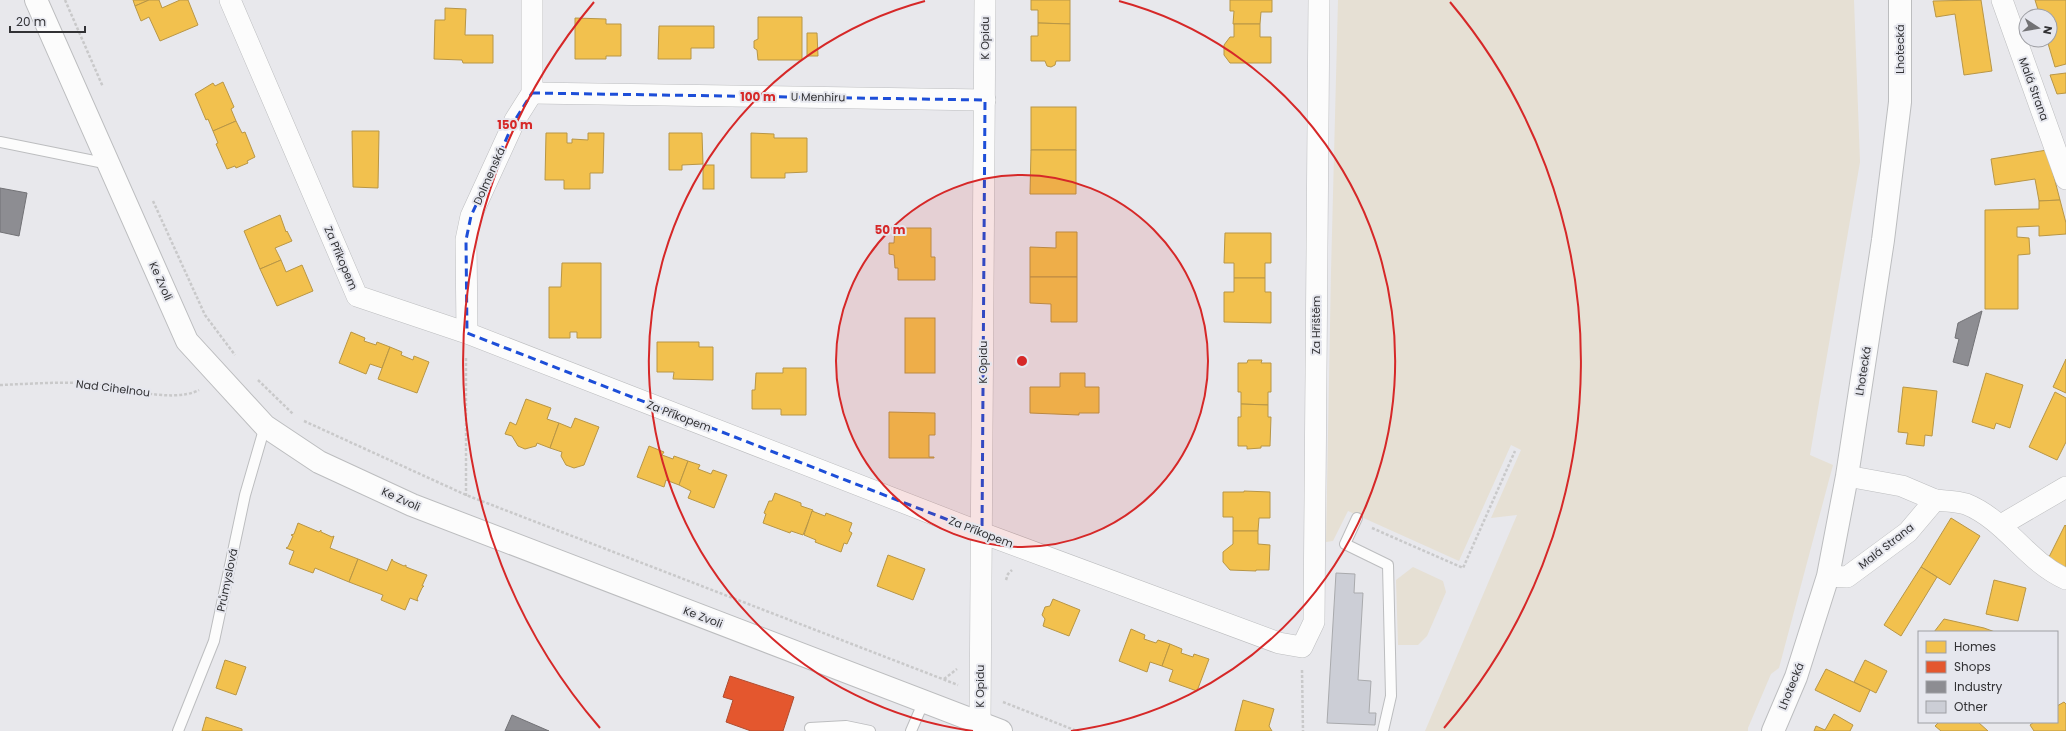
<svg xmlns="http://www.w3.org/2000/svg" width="2066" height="731" viewBox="0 0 2066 731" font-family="Poppins,sans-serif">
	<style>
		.green { fill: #e6e0d4 }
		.homes { fill: #f2c14e; stroke: #b89646 }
		.shops { fill: #e4572e; stroke: #af4c30 }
		.industry { fill: #8d8d92; stroke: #727276 }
		.building { fill: #ccced6; stroke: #a9aaad }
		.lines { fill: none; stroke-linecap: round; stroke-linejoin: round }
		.lane-casing { stroke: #bcbdbf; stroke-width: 12 }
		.street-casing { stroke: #bcbdbf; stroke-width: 22 }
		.secondary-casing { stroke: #bcbdbf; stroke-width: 24 }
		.path { stroke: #c9c9ca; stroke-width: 2.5; stroke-dasharray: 3 2; stroke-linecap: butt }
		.lane { stroke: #fcfcfc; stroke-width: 10 }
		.street { stroke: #fcfcfc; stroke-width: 21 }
		.secondary { stroke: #fcfcfc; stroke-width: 22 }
		.marked { fill: none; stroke: #1d4ed8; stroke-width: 3; stroke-dasharray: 8 5; stroke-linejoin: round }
		.ring { fill: none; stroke: #d62828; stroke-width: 2 }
		.labels { text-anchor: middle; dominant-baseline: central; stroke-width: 4; stroke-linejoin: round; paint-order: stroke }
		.street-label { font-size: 11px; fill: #323235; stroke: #e6e7ee }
		.centre { fill: #d62828; stroke: #e6e7ee; stroke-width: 2 }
		.ring-label { font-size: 12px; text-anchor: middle; font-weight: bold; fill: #d62828; stroke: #e6e7ee; stroke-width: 4; stroke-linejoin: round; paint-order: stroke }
	</style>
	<rect width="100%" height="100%" fill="#e8e8ec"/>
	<g class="green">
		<polygon points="1338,0 1854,0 1860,162 1810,455 1833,465 1779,668 1771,674 1748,728 1748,731 1425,731 1517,515 1491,518 1521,450 1511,445 1459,561 1348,511 1333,541 1326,542 1331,272"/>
		<polygon points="1413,567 1443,581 1446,592 1427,636 1418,645 1398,645 1396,580"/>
	</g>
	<g class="homes">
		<polygon points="133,0 149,0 135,6"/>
		<polygon points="149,0 159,0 162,8 180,0 188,0 198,25 160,41 149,17 141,21 135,6"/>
		<polygon points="1031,0 1070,0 1070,24 1038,23 1038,10 1031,10"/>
		<polygon points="1230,0 1272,0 1272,12 1261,12 1260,24 1233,24 1234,11 1230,11"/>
		<polygon points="1981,0 1992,71 1964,75 1955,14 1936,17 1933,1"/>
		<polygon points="2035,0 2066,0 2066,64 2055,67 2047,40 2050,40 2050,16 2040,16"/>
		<polygon points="445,8 466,9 465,35 493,35 493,63 463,63 462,60 434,59 435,20 445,20"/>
		<polygon points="758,17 802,17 802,60 758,60 757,50 754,48 754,41 758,39"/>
		<polygon points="575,18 606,19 606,24 621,24 621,56 606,56 606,59 575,59"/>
		<polygon points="1038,23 1070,24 1070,61 1056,61 1055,65 1051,67 1047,66 1045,61 1031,61 1031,36 1038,36"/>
		<polygon points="1234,24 1260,24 1260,37 1271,37 1271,63 1230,63 1224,55 1224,45 1230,37 1234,37"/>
		<polygon points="659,26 714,26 714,48 691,48 691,59 658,59"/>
		<polygon points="807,33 817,33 818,56 807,56"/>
		<polygon points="2066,73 2066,93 2057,94 2050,75"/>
		<polygon points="223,82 234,107 231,109 236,121 213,131 208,119 206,120 195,94 213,83 215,86"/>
		<rect x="1031" y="107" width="45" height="43"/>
		<polygon points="236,121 242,133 245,132 255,157 247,161 248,163 236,168 235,166 227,169 216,144 218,143 213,131"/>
		<polygon points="352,131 379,131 378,188 353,187"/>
		<polygon points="546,133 567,133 567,143 572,143 572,139 588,140 588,133 604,133 603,173 590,173 590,189 564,189 564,180 545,180"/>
		<polygon points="669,133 702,133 703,164 682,165 682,170 669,170"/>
		<polygon points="751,133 774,134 774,138 807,138 807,172 785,173 785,178 751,178"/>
		<polygon points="1031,150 1076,150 1076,194 1030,194"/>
		<polygon points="2047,150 2060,200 2039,201 2035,179 1995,185 1991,159"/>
		<rect x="703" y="165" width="11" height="24"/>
		<polygon points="2060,200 2066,223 2066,234 2039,236 2039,226 2017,227 2017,237 2029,238 2030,254 2018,255 2018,309 1985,309 1985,210 2039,209 2039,201"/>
		<polygon points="280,215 286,232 287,231 292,241 275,248 281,260 260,269 244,231"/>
		<polygon points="895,228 931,228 931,257 935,257 935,280 898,280 898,268 895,268 894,255 889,254 889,243 894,243"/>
		<polygon points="1056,232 1077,232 1077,277 1030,277 1030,247 1056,248"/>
		<polygon points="1225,233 1271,233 1271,263 1265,263 1265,278 1234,278 1234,263 1224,263"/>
		<polygon points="281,260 286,272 302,265 313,291 277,306 260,269"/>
		<polygon points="562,263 601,263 601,338 577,338 577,332 570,332 570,338 549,338 549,287 561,287"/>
		<polygon points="1030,277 1077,277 1077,322 1051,322 1051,304 1030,303"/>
		<polygon points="1234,278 1265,278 1265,292 1271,292 1271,323 1224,322 1224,292 1234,292"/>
		<rect x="905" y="318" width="30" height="55"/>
		<polygon points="351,332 365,338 364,341 376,345 377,342 390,347 382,368 370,364 366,374 339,363"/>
		<polygon points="657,342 699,342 699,347 713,347 713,380 673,379 674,372 657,372"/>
		<polygon points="390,347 402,352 401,355 413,360 414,356 429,362 417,393 378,379"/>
		<polygon points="2066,359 2066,393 2053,387"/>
		<polygon points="1248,360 1262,360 1261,363 1271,363 1271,392 1268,392 1268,405 1241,404 1241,392 1238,392 1238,363 1247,363"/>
		<polygon points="783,368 806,368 806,415 781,415 781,409 752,409 752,390 755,390 756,373 783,373"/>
		<polygon points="1060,373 1085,373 1085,387 1099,387 1099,413 1079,413 1079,415 1030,413 1030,387 1060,387"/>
		<polygon points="1986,373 2023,385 2010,428 1996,423 1994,429 1972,422"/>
		<polygon points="1903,387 1937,391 1932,436 1925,435 1924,446 1906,444 1908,433 1898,432"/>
		<polygon points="2055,392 2066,398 2066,442 2057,460 2029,447"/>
		<polygon points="526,399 551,408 547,419 559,423 550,448 537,443 536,446 525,449 518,446 512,436 505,434 510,422 516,425"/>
		<polygon points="1241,404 1268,405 1268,417 1271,417 1270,446 1261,446 1261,448 1247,449 1247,446 1238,446 1238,417 1241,417"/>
		<polygon points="889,412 935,413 935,435 929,435 929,457 934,457 934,458 889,458"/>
		<polygon points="575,418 599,427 584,465 574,468 566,465 561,456 562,452 550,448 559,423 571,428"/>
		<polygon points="649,446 664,452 662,455 673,459 674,456 688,461 679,485 666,480 664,487 637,477"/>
		<polygon points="688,461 700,465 698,469 711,474 713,470 727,475 714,508 688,498 691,491 679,485"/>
		<polygon points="1244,491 1270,492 1270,518 1259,518 1258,531 1233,531 1233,517 1223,517 1223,492 1244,492"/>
		<polygon points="775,493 801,503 801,506 813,510 803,535 791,531 790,533 763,523 766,514 764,513 769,501 772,501"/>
		<polygon points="812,511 825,516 826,513 852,523 849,531 852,533 847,544 844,543 841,552 815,542 816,540 804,535"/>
		<polygon points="1951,518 1980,536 1950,585 1921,567"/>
		<polygon points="298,523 319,532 321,530 321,532 332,537 334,536 330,548 358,559 349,582 315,568 313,573 289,564 294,551 286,548 288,547 293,536 291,535 294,534"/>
		<polygon points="2065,525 2066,526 2066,570 2047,561"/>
		<polygon points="1233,531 1258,531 1258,544 1270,545 1269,570 1256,570 1256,571 1230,570 1223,562 1223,552 1233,544"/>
		<polygon points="888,555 925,569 913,600 877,586"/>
		<polygon points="358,559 387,571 392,559 393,561 404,566 406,565 406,567 427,575 422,586 424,586 422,588 417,599 418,601 410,598 405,610 381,600 383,595 349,582"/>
		<polygon points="1921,567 1937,577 1901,636 1884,625"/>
		<polygon points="1994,580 2026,588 2018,621 1986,614"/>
		<polygon points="1053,599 1080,610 1069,636 1043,626 1045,619 1042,615 1045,607 1050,606"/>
		<polygon points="1944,619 1984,628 1995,632 1934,632"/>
		<polygon points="1131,629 1145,635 1144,639 1156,643 1158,640 1170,644 1162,666 1150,662 1147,672 1119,661"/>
		<polygon points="1170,644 1182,649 1181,653 1193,657 1194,654 1209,659 1197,691 1169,681 1173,670 1162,666"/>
		<polygon points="225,660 246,667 236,695 216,688"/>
		<polygon points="1865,660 1887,671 1876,693 1854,682"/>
		<polygon points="1826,669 1870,690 1860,712 1815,690"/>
		<polygon points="1243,700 1274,709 1269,726 1272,731 1235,731"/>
		<polygon points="2064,702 2066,704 2066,731 2034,731 2030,725 2034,722 2057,722 2057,706"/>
		<polygon points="1834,714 1853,725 1850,731 1814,731 1816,726 1825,730"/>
		<polygon points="206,717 242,729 242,731 202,731"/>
		<polygon points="1939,722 1978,722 1988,731 1941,731 1935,726"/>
	</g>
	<polygon class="shops" points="730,676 794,697 783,731 751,731 726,722 733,700 723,697"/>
	<g class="industry">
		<polygon points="0,188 27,193 19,236 0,232"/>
		<polygon points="1982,311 1968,366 1953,362 1959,339 1955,338 1958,323"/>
		<polygon points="512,715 549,731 505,731"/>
	</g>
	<polygon class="building" points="1336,573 1355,574 1354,593 1363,593 1358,680 1371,681 1369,713 1376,713 1375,725 1327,723"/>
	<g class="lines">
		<defs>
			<g id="lane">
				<polyline points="0,142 109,164"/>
				<polyline points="1357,518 1345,544 1388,565 1391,696 1383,731"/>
				<polyline points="810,728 846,726 870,731"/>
				<polyline points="178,731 214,641 245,495 265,426"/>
				<polyline points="911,731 924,701"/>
			</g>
			<g id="street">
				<polyline points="230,0 357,296 467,333 982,533 1279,643 1302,647 1314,622 1319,0"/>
				<polyline points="2002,0 2066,179"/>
				<polyline points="532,93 985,100"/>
				<polyline points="467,333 466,240 471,216 515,120 532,93 532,0"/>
				<polyline points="1847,476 1902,486 1935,500"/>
				<polyline points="2001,525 2066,487"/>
				<path d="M1828 576 1847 577 1908 532 1935 500C1945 501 1957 501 1966 504 2006 520 2027 562 2066 579"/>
				<polyline points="980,724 985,0"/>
			</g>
			<g id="secondary">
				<polyline points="36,0 187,341 265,426 319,462 412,505 1001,731"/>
				<polyline points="1773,731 1796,677 1828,576 1847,476 1883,240 1900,102 1900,0"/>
			</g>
		</defs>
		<use href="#lane" class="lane-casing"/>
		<use href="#street" class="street-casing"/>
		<use href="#secondary" class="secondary-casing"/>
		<g class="path">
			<polyline points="65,0 103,87"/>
			<polyline points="153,201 205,315 235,355"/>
			<polyline points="258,380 293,414"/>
			<path d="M0 385C26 384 53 382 79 383 112 384 170 405 199 390"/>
			<polyline points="304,421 466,495 958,685"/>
			<polyline points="466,496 466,357"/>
			<polyline points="1372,528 1463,568 1515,451"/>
			<polyline points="1006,580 1008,574 1012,570"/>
			<polyline points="1302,670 1303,731"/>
			<polyline points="944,679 957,669"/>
			<polyline points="1003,702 1077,731"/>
		</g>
		<use href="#lane" class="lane"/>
		<use href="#street" class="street"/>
		<use href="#secondary" class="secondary"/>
	</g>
	<path class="marked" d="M532 93 985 100 982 533 467 333 466 240 471 216 515 120Z"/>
	<circle cx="1022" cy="361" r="186" fill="#d62828" fill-opacity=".12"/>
	<g class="ring">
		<circle cx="1022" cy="361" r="186"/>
		<path d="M973 731A373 373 0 0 1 925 1M1119 1A373 373 0 0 1 1071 731"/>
		<path d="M600 728A559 559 0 0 1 594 2M1450 2A559 559 0 0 1 1444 728"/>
	</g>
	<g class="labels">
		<g class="street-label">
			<text transform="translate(985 38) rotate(-90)">K Opidu</text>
			<text transform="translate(1900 49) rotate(-90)">Lhotecká</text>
			<text transform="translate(2034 89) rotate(70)">Malá Strana</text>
			<text transform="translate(818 97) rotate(1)">U Menhiru</text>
			<text transform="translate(489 176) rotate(-66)">Dolmenská</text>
			<text transform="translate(341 258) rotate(67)">Za Příkopem</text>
			<text transform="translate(161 281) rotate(66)">Ke Zvoli</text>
			<text transform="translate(1316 325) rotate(-90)">Za Hřištěm</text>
			<text transform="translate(983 362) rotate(-90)">K Opidu</text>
			<text transform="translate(1863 371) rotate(-81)">Lhotecká</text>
			<text transform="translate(113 388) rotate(7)">Nad Cihelnou</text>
			<text transform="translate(679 416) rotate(21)">Za Příkopem</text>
			<text transform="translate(401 499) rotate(24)">Ke Zvoli</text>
			<text transform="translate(981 532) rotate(21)">Za Příkopem</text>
			<text transform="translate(1886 546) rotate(-38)">Malá Strana</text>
			<text transform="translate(227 580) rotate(-78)">Průmyslová</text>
			<text transform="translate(703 617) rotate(21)">Ke Zvoli</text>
			<text transform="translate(980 686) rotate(-90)">K Opidu</text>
			<text transform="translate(1791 686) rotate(-68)">Lhotecká</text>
		</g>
	</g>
	<circle cx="1022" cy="361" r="6" class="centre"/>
	<g class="ring-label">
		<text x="758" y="101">100 m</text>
		<text x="515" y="129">150 m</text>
		<text x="890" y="234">50 m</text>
	</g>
	<rect x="1918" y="631" width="140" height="92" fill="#e6e7ee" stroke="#9e9fa4"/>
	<rect x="1926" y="641" width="20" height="12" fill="#f2c14e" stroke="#9e9fa4"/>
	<text x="1954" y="651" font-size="12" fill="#323235">Homes</text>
	<rect x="1926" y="661" width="20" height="12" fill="#e4572e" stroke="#9e9fa4"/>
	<text x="1954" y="671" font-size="12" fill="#323235">Shops</text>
	<rect x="1926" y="681" width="20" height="12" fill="#8d8d92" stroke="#9e9fa4"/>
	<text x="1954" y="691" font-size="12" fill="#323235">Industry</text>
	<rect x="1926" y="701" width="20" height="12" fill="#ccced6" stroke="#9e9fa4"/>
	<text x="1954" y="711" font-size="12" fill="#323235">Other</text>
	<g transform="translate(2038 28) rotate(102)"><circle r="19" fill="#e6e7ee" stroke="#9e9fa4"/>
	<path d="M0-3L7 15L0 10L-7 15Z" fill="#727275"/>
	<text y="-6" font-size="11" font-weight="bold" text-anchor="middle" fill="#323235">N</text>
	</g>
	<path d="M10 26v6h75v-6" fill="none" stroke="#323235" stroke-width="2"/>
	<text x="16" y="26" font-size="12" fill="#323235" stroke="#e6e7ee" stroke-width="3" paint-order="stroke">20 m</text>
</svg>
